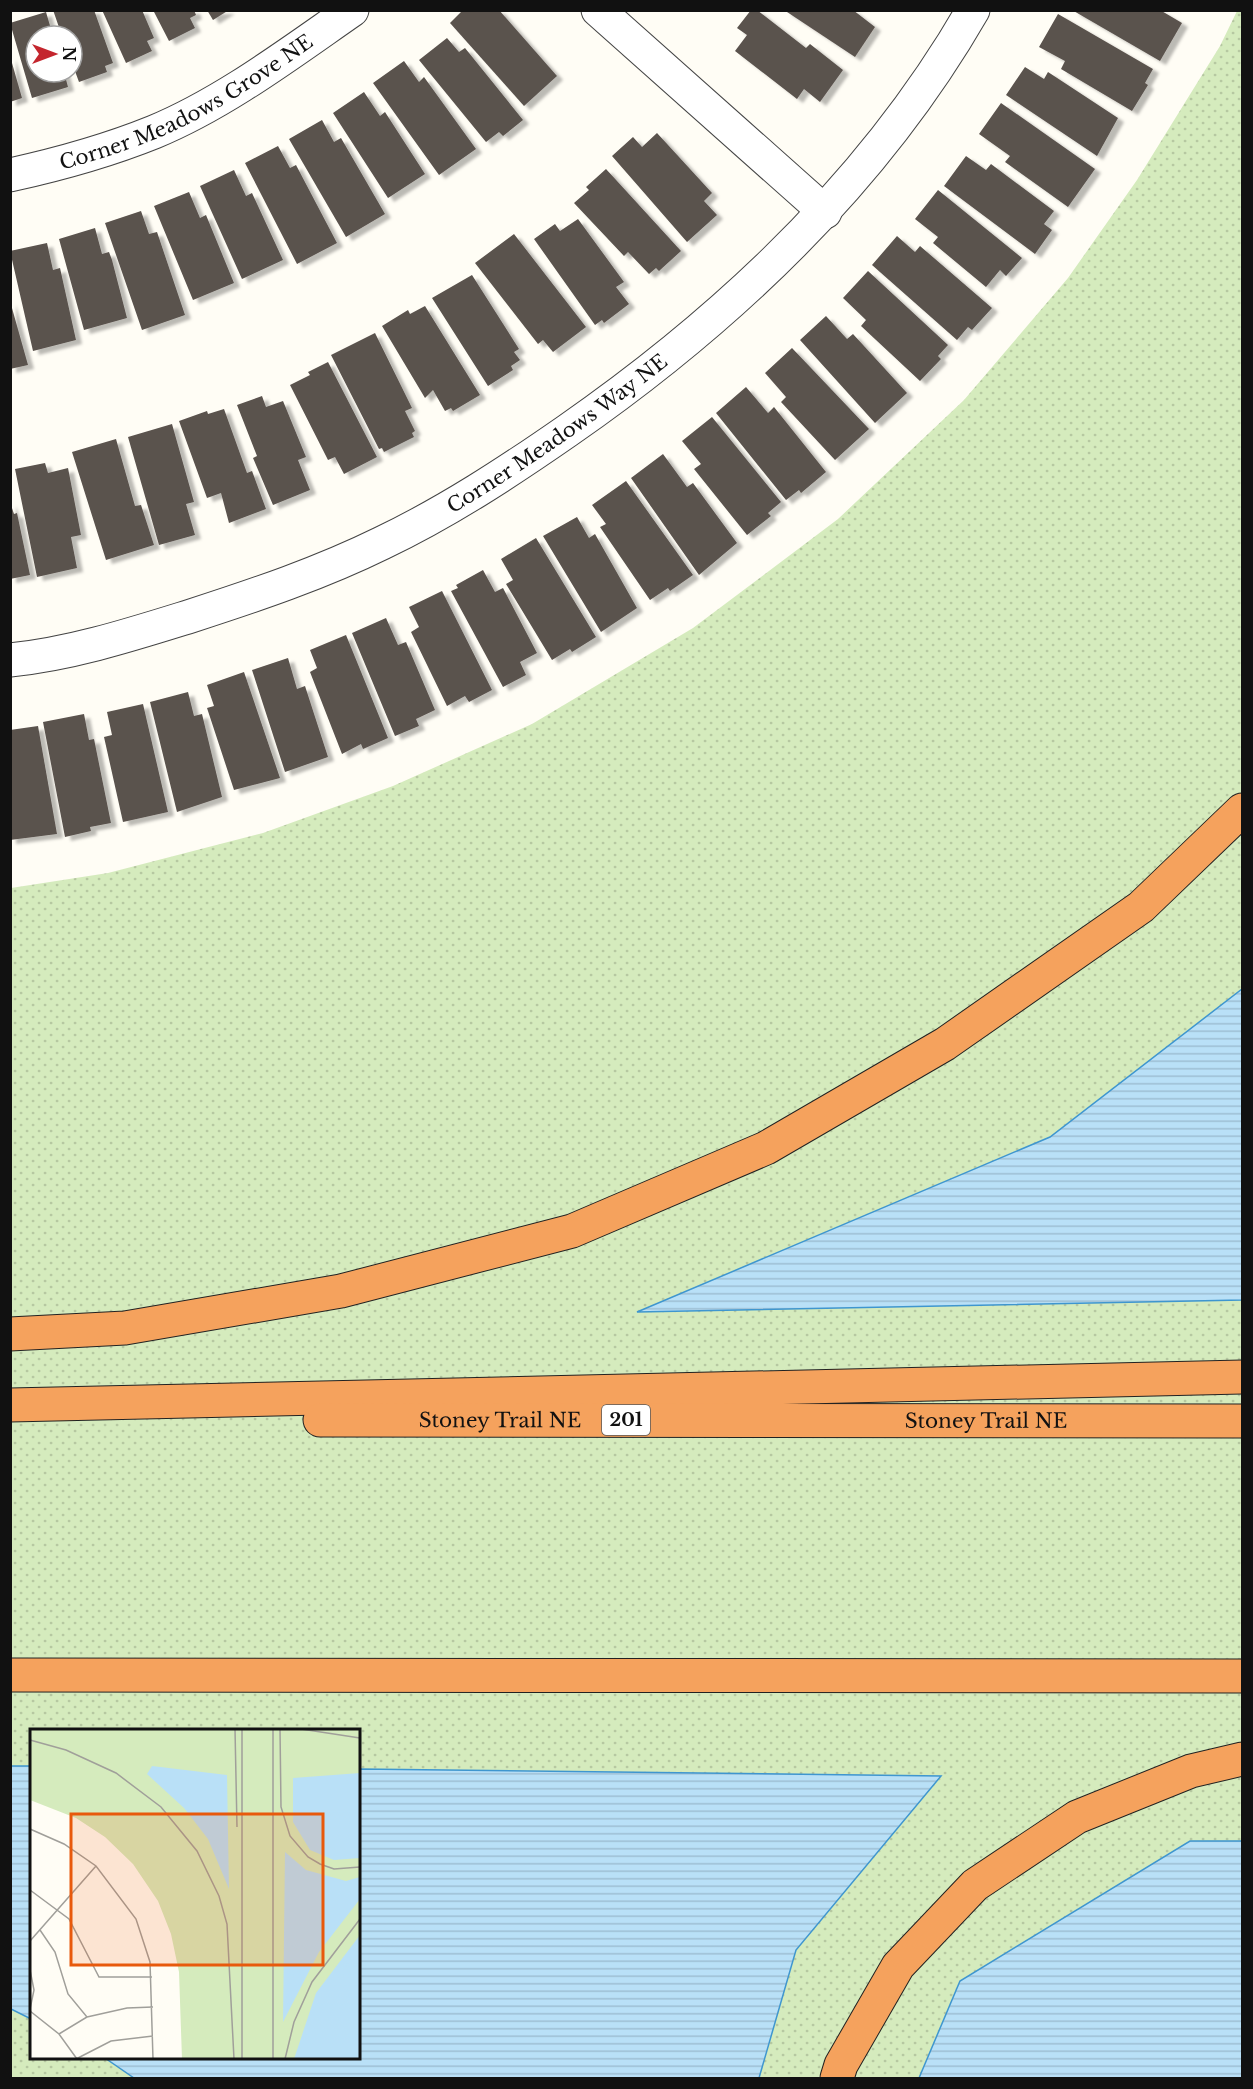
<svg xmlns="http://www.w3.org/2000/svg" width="1253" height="2089" viewBox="0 0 1253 2089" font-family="'Libre Baskerville',serif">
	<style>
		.grass { fill: url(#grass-dots); fill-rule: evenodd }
		.water { fill: url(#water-rules); stroke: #3f96cf; stroke-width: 1.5 }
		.building { fill: #5a524d; filter: url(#shadow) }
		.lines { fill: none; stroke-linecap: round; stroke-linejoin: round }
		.minor-casing { stroke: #444; stroke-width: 35 }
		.motorway-casing { stroke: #222; stroke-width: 35 }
		.minor { stroke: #fff; stroke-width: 33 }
		.motorway { stroke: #f5a25d; stroke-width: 33 }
		.labels { text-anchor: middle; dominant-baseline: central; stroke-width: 6; stroke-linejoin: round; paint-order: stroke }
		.shield { fill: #fff; stroke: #585858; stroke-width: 1.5 }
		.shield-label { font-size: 18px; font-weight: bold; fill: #111 }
		.street-label { font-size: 20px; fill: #111; stroke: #fff }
		.inset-road { fill: none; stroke: #a09f9a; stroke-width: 1.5 }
		.view { fill: #e8590c; fill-opacity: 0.15; stroke: #e8590c; stroke-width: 3 }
		.inset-edge { fill: none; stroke: #111; stroke-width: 3 }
	</style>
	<defs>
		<pattern id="grass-dots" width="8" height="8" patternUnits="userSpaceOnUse" patternTransform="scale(1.5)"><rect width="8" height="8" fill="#d5ebbd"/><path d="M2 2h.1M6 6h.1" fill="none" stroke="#b6c8a1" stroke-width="1.8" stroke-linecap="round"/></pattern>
		<pattern id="water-rules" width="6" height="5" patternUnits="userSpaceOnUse" patternTransform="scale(1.5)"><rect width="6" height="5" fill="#b9e0f7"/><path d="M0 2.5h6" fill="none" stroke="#9ebfd3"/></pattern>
		<filter id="shadow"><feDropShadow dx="6" dy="4" stdDeviation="1.5" flood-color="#0004"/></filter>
	</defs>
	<rect width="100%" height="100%" fill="#fffdf5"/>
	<path class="grass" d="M1237 11H1242V2078H11V888L108 873 263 833 393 786 532 724 693 628 838 519 964 400 1068 278 1137 180 1220 46ZM32 1730H358V2058H32Z"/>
	<g class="water">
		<polygon points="1242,989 1242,1300 637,1312 1050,1137"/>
		<polygon points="10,1766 31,1766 31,2019 11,2009"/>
		<polygon points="359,1769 941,1776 796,1950 759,2078 134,2078 105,2058 358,2058"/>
		<polygon points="1190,1841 1242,1841 1242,2078 919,2078 960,1981"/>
	</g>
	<g class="building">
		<polygon points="53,10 94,10 113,63 105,66 107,72 79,82 72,63 72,36 62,36"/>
		<polygon points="102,10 142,10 154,38 147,41 152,51 126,63"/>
		<polygon points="153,10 194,10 196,15 190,18 195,28 169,41"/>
		<polygon points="207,10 229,10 213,20"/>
		<polygon points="463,10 499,10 557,76 524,106 450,23"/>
		<polygon points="751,10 757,10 806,48 810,44 843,70 820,102 804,89 797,99 735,51 747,35 737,28"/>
		<polygon points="784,10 853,10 875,27 855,57"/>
		<polygon points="1072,10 1160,10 1182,23 1160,61"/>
		<polygon points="46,12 53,36 36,36 36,72 64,72 68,87 32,98 10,23"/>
		<polygon points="1058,14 1153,69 1145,83 1148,85 1132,111 1061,69 1065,61 1039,47"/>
		<polygon points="447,38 459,52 465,48 523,120 503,136 499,132 486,142 419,60"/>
		<polygon points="10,56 22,98 10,102"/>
		<polygon points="404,61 419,82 424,77 476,149 439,175 373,83"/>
		<polygon points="1025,67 1044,79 1048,72 1118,118 1097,156 1006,95"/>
		<polygon points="364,92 380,116 385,112 425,174 388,198 333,113"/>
		<polygon points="1001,103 1095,169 1068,207 1005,162 1010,156 979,134"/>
		<polygon points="322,120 334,142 341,138 385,214 346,237 289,139"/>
		<polygon points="657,133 712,193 704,201 717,215 687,242 612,156 633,137 642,147"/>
		<polygon points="278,146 290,168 296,165 337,243 297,264 245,163"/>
		<polygon points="966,156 986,170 991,164 1054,211 1044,224 1052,230 1035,254 944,186"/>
		<polygon points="606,169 681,251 659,271 656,268 649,274 628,252 624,256 574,203 589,190 586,187"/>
		<polygon points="234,170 246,196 252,193 283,260 242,279 200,186"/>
		<polygon points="938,190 1022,258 1006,276 1000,270 986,287 933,243 938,237 915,219"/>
		<polygon points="189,192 200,218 206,215 234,283 193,300 154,206"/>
		<polygon points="141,211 149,234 157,232 185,315 142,330 105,223"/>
		<polygon points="578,219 624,282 616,287 629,304 604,323 602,320 595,325 534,239 555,224 560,231"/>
		<polygon points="95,228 102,254 109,252 112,260 127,318 84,330 59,239"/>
		<polygon points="514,234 586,327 553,352 543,340 538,344 475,263"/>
		<polygon points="897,236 915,252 920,246 992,308 972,330 968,327 957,340 872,265"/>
		<polygon points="47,243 53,270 60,268 76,340 33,351 10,251"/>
		<polygon points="868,271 948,345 938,356 941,359 920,381 861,326 866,320 843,298"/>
		<polygon points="472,275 519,349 514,352 520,360 511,366 513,370 488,386 432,298"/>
		<polygon points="10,301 28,365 10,369"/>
		<polygon points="425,306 480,395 453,411 451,408 445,411 433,390 425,398 382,326 408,310 410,314"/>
		<polygon points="826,316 847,339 853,334 907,393 875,423 800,340"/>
		<polygon points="375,333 412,408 405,411 415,431 412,433 414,437 384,452 382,448 379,449 331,355"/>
		<polygon points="792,348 869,429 835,460 781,402 786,397 765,373"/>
		<polygon points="328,362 377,457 344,474 335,457 328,460 290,385 310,375 308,372"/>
		<polygon points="746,387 768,413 774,407 826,472 801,493 799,490 786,500 716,413"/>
		<polygon points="262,396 266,407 283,401 306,457 298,460 310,490 273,505 253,458 257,456 237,405"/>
		<polygon points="224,409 247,473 252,471 266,509 229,523 221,493 207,498 179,421 207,411 208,414"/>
		<polygon points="712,417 781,502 768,513 771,516 747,535 694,469 701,464 682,441"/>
		<polygon points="172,424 194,502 186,504 195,535 159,545 128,437"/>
		<polygon points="116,439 135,506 141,505 154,545 106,560 72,452"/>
		<polygon points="663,454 687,487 693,483 737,543 699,575 631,478"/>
		<polygon points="45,463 48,473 68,468 81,535 71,537 77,568 37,577 15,469"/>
		<polygon points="626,481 693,575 670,591 668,588 650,600 600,527 606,524 592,505"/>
		<polygon points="10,502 14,514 17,513 30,575 10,579"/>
		<polygon points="577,517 589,538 595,534 637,608 601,632 543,536"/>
		<polygon points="536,538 596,637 572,652 570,649 552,660 506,584 513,580 501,559"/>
		<polygon points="483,570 495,592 503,588 537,653 520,662 526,675 503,687 451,591 458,588 456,585"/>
		<polygon points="442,591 492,690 469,702 465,696 447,706 411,632 419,627 409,607"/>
		<polygon points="386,618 398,645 406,642 435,710 416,719 419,726 395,736 352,633"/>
		<polygon points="346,635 388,738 363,749 361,744 342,754 310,672 317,668 310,650"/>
		<polygon points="288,658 297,689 305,686 328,757 285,772 252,670"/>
		<polygon points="244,672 280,778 234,790 207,708 214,706 207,685"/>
		<polygon points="188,692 194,716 202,714 222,797 177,812 150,702"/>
		<polygon points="143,704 168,812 123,822 104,737 112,735 107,712"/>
		<polygon points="84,714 89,740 94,739 111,823 90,827 91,831 65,837 43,722"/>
		<polygon points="38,726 57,834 10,840 10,730"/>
	</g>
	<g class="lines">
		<defs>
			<g id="minor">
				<polyline points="598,10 825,212"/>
				<path id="s1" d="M10 175C60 164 107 151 154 132 224 103 290 53 352 10"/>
				<path id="s2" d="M10 660C71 654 133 634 191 616 256 595 321 573 382 543 447 512 508 472 567 431 728 319 874 182 973 10"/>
			</g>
			<g id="motorway">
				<polyline points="10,1334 125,1328 341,1291 572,1231 766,1148 945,1044 1141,907 1242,810"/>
				<polyline points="10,1405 1242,1377"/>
				<path id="s3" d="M320 1420 1242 1421"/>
				<polyline points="10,1675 1242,1676"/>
				<polyline points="837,2078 841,2065 898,1966 975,1885 1077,1817 1191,1771 1242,1759"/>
			</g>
		</defs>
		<use href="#minor" class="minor-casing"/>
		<use href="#motorway" class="motorway-casing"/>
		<use href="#minor" class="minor"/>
		<use href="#motorway" class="motorway"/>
	</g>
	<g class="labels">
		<rect class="shield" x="602" y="1405" width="48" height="30" rx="4.5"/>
		<g class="shield-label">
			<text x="626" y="1420">201</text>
		</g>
		<g class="street-label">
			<text stroke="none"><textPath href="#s1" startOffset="192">Corner Meadows Grove NE</textPath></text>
			<text stroke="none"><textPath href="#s2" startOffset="598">Corner Meadows Way NE</textPath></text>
			<text stroke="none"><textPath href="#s3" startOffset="180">Stoney Trail NE</textPath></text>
			<text stroke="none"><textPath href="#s3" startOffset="666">Stoney Trail NE</textPath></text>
		</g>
	</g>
	<g transform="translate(30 1729)">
		<rect width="330" height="330" fill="#fffdf5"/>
		<path d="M0 0H330V330H152L149 243 141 205 128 172 103 135 75 108 46 89 0 71Z" fill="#d5ebbd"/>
		<path d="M122 37 197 46 199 160 178 110 154 79 117 45ZM330 44V129L304 131 280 121 263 93V49ZM255 123 276 141 316 152 330 148V170L289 223 253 293ZM330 206V330H264L286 264Z" fill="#b9e0f7"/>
		<path class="inset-road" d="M205 0 207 98M243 0V330M250 0 251 78 260 107 278 128 290 135 304 140 330 138M271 0 330 9M0 11 36 21 86 44 131 78 167 122 189 167 197 195 204 330M0 100 34 115 66 137 106 190 120 233 123 330M0 161 39 190 69 248H122M10 201 25 223 38 265 57 288 29 305M0 212 66 137M0 241 4 261 0 280M0 282 29 305 47 330M57 288 97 279 123 278M46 330 81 312 123 307M212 330V0M255 330 264 293 282 253 330 190"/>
		<path class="view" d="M41 85H293V236H41Z"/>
		<rect width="330" height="330" class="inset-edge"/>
	</g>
	<rect width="1253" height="2089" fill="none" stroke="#111111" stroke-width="24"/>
	<g transform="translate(54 54) rotate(90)"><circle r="28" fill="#ffffff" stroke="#a0a0a0" stroke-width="1.5"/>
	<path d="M0-4.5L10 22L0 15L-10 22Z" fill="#c4262e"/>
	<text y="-9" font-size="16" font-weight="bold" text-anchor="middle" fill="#111111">N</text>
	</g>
</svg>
